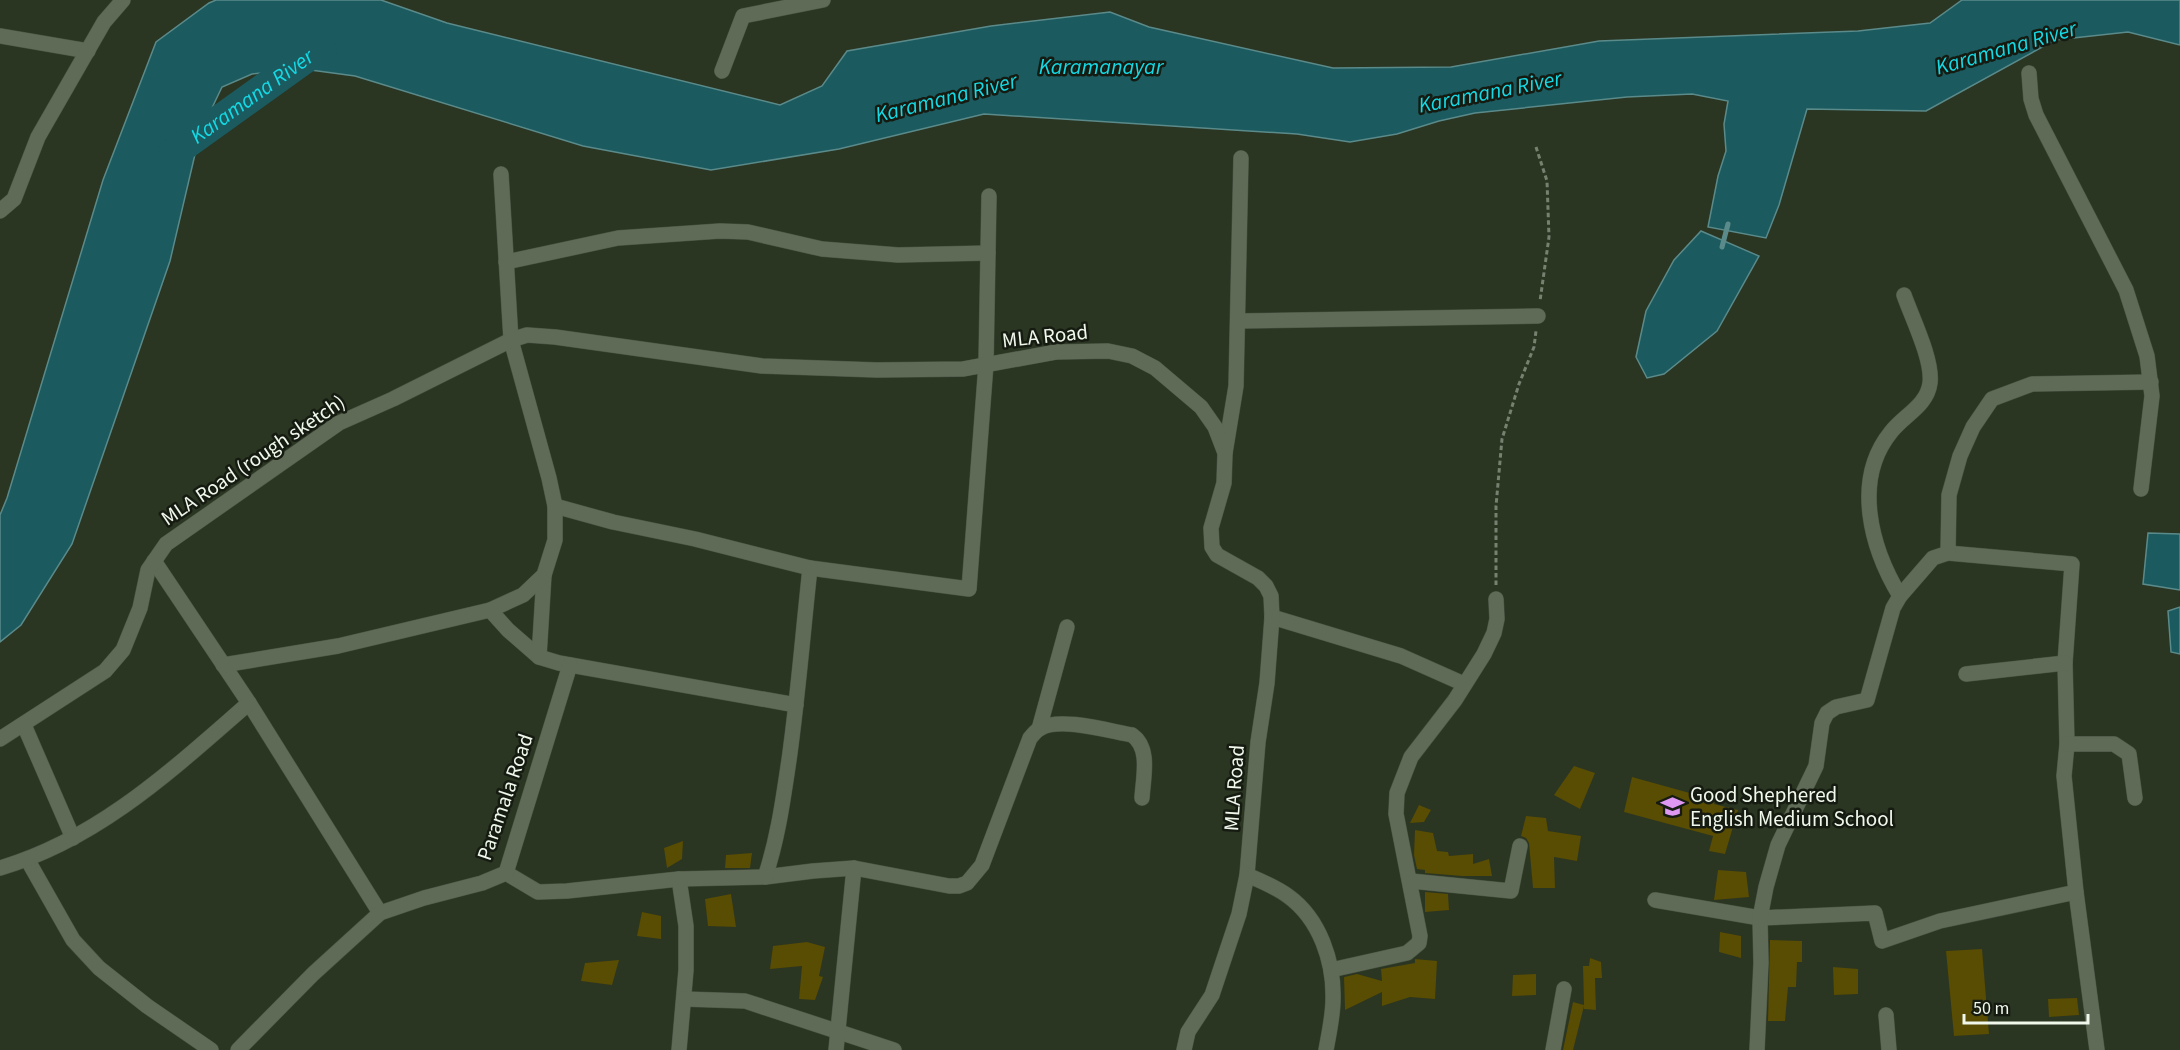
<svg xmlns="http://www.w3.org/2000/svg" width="2180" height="1050" viewBox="0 0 2180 1050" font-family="'Source Sans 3',sans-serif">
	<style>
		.water { fill: #1b5b60; stroke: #5b8a8a; stroke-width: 1.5 }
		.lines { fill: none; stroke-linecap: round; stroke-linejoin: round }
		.stream { stroke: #5b8a8a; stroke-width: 5 }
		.river { stroke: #1b5b60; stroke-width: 30 }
		.building { fill: #594c03 }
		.minor-casing { stroke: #475140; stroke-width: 16 }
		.path { stroke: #778170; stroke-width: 3; stroke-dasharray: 4.5 3; stroke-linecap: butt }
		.minor { stroke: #5f6b56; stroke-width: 15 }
		.labels { text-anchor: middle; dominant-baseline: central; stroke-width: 5; stroke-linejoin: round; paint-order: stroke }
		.street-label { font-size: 21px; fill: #f0f8eb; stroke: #161b12 }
		.poi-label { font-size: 21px; fill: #f0f8eb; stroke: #161b12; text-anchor: start }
		.water-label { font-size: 22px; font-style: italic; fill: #14dae6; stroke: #161b12 }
	</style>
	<rect width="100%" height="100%" fill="#2a3522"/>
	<g class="water">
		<polygon points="216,0 381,0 447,23 780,105 822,86 847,51 991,26 1110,12 1149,27 1333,68 1451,67 1599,41 1858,31 1930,23 1962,0 2180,0 2180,45 2128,32 2055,40 1926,111 1807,109 1779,205 1766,238 1708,227 1718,176 1726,151 1724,124 1728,101 1692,94 1627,97 1475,113 1439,121 1397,134 1350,142 1297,134 984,114 839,149 711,170 583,146 355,76 303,69 252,74 222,87 200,133 170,261 72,544 21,625 0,642 0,515 7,498 103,180 156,42 209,3"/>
		<polygon points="1701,231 1759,256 1717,331 1664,374 1647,378 1636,357 1646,311 1674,260"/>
		<polygon points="2148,533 2180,534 2180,590 2143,584"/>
		<polygon points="2180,607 2180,654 2171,652 2168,611"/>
	</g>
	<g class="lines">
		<polyline class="stream" points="1722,247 1728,224"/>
		<path class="river" id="s1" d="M170 159 172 154 317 50 322 51"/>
	</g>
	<g class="building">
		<polygon points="1574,766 1595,773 1580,809 1554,795"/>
		<polygon points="1632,777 1715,800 1714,804 1738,810 1725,854 1709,851 1713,836 1624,812"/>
		<polygon points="1419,805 1431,810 1424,822 1410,823"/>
		<polygon points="1526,816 1546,818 1548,831 1581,836 1577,861 1554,857 1555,888 1533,888 1529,843 1526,838 1521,836"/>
		<polygon points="1415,830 1433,833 1437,851 1448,852 1449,856 1473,854 1473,864 1489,859 1492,876 1462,876 1425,873 1425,870 1417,869 1414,855"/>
		<polygon points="683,841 682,859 667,868 664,848"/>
		<polygon points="752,853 750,868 725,868 726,855"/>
		<polygon points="1718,870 1746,872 1749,897 1714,900"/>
		<polygon points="1425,892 1448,894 1449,910 1425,912"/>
		<polygon points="731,894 736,927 708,926 705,899"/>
		<polygon points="642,912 661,916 661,939 637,936"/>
		<polygon points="1720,932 1741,936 1741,958 1719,952"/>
		<polygon points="1770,940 1802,941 1802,962 1797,962 1796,987 1788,987 1785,1021 1768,1021"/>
		<polygon points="807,942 825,947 819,976 823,977 815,1000 799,999 802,966 770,969 773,946"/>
		<polygon points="1982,949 1989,1034 1954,1036 1946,951"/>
		<polygon points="1590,958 1601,962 1602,978 1595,978 1596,1010 1584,1009 1584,1006 1573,1050 1563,1050 1573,1002 1584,1005 1583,966 1589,966"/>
		<polygon points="1415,959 1437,961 1435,999 1410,997 1382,1006 1382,992 1345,1010 1344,977 1357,974 1382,981 1381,969 1415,963"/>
		<polygon points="619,960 612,985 581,981 585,963"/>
		<polygon points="1833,967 1858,969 1858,994 1834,995"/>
		<polygon points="1536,974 1536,995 1512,996 1513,975"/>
		<polygon points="2077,998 2079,1015 2049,1017 2048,999"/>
	</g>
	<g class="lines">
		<defs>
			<g id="minor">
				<polyline points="0,36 88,51"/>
				<polyline points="722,71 743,16 823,0"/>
				<polyline points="2029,73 2031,99 2036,115 2126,290 2147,356 2152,396 2141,489"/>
				<polyline points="0,211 14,199 38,137 104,22 123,0"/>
				<polyline points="506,262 618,238 720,231 748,232 822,249 898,255 988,253"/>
				<polyline points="1238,321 1538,316"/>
				<polyline points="1225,453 1236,386 1241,158"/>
				<polyline points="555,506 613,522 695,539 810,568 969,589 986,364 989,196"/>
				<polyline points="1948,553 2072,564 2065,663 2067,744 2064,776 2076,892 2097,1050"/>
				<polyline points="154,561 249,703 380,913"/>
				<path d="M1900 596C1871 548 1852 480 1891 432 1904 415 1927 406 1930 383 1933 360 1912 318 1904 295"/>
				<polyline points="490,610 508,630 539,657 559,663 796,705"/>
				<polyline points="1272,617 1401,656 1464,684"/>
				<polyline points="539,657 544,575"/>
				<polyline points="223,665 338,646 490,610 523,595 544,575 555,540 555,506 549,478 511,340 501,174"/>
				<polyline points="1966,674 2065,663"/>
				<polyline points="24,725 73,838"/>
				<polyline points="1039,729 1067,627"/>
				<polyline points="0,739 105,671 123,650 140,608 148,570 166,544 339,423 393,399 511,340 527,335 555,337 762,366 877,370 963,369 1056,352 1108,351 1132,356 1155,368 1201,407 1215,427 1225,453 1224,483 1211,528 1212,547 1217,555 1258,578 1266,586 1271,596 1272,617 1267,683 1258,742 1247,875 1239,914 1212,995 1188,1032 1184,1050"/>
				<polyline points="2067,744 2114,744 2129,754 2135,798"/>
				<polyline points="27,859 73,940 99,968 147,1006 211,1050"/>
				<path d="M0 868C99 839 173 769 249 703"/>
				<path d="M506 873 538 892 567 891 679 879 765 877 813 871 854 868 949 886H959L967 883 982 865 1030 738C1033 735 1036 730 1041 728 1061 717 1109 731 1132 735 1151 748 1143 778 1142 798"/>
				<path d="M1247 875C1261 881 1276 887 1288 896 1320 919 1334 962 1333 999 1333 1016 1329 1033 1326 1050"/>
				<path d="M765 877C778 838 783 800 789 760 798 696 803 632 810 568"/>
				<polyline points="679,879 686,926 686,970 679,1050"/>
				<polyline points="1411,881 1511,891 1520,846"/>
				<polyline points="1655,900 1760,918 1875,913 1882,941 1940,921 2076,892"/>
				<polyline points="1331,970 1407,953 1419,943 1420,936 1396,814 1397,793 1411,757 1455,700 1484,654 1494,633 1497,619 1496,599"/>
				<polyline points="684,999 745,1001 894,1050"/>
				<polyline points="1886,1015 1889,1050"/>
				<polyline points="238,1050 313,974 380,913 424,898 482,883 506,873 570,665"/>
				<polyline points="836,1050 854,868"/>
				<polyline points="1553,1050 1564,989"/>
				<polyline points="1757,1050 1761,963 1760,918 1766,887 1778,845 1816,766 1822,723 1827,713 1836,707 1867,700 1893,608 1900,596 1933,558 1948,553 1949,495 1960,456 1973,427 1992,399 2032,384 2151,382"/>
			</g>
		</defs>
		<use href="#minor" class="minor-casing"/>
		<g class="path">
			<polyline points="1536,147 1547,181 1549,237 1540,301"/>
			<polyline points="1496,585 1496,506 1502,439 1519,384 1534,347 1536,331"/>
		</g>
		<use href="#minor" class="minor"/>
	</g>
	<defs>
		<symbol id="school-bare" viewBox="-9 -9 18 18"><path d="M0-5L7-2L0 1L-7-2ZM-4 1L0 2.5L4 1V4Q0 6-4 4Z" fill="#de98f2" stroke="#161b12" stroke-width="2.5" paint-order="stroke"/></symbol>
	</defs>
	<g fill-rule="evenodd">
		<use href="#school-bare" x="1656" y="790" width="33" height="33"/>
	</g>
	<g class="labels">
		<g class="street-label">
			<text transform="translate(1045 336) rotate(-6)">MLA Road</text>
			<text transform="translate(253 460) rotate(-34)">MLA Road (rough sketch)</text>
			<text transform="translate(1234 788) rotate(-86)">MLA Road</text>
			<text transform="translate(505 797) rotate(-71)">Paramala Road</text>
		</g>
		<g class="poi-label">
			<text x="1690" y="795">Good Shephered<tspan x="1690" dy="24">English Medium School</tspan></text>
		</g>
		<g class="water-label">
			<text transform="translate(2006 48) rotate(-16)">Karamana River</text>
			<text x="1101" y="67">Karamanayar</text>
			<text transform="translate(1490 92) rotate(-11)">Karamana River</text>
			<text stroke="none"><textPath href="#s1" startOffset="104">Karamana River</textPath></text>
			<text transform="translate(946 98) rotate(-14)">Karamana River</text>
		</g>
	</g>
	<path d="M1964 1014v9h124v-9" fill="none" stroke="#f0f8eb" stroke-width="3"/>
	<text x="1973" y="1014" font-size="18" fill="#f0f8eb" stroke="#161b12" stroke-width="4.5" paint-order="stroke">50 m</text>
</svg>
